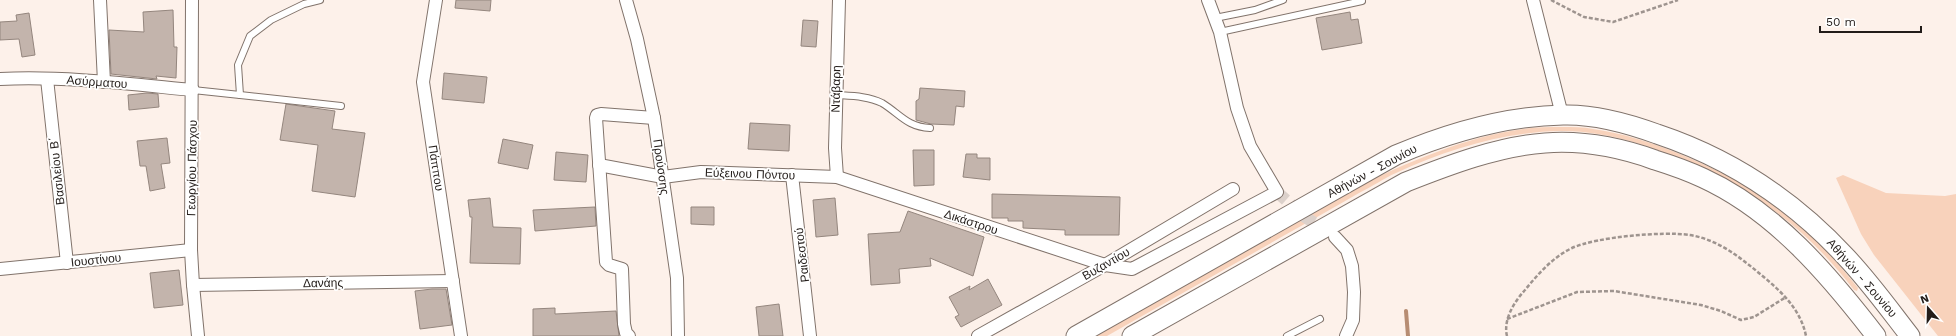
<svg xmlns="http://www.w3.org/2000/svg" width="1956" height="336" viewBox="0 0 1956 336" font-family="'Work Sans',sans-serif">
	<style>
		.green { fill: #f8d2bb }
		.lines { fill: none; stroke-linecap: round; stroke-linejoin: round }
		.stream { stroke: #b78d73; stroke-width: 4 }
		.building { fill: #c3b4ac; stroke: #94867e }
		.street-tunnel { stroke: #dcd1cb; stroke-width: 12; stroke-dasharray: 12 6; stroke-linecap: butt }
		.lane-casing { stroke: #81736b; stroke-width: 8 }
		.street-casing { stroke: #81736b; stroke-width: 14 }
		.primary-casing { stroke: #81736b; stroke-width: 21 }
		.path { stroke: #9e948f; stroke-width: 2.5; stroke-dasharray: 4 2; stroke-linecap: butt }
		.lane { stroke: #fff; stroke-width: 6 }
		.street { stroke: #fff; stroke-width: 12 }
		.primary { stroke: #fff; stroke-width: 19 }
		.labels { text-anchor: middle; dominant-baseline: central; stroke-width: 3.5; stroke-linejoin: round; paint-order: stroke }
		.street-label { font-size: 12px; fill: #221c19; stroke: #fff }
	</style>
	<rect width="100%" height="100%" fill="#fdf1ea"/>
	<g class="green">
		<path d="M1562 127C1573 127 1583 127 1593 129 1654 137 1750 180 1796 221 1818 241 1839 264 1858 288L1857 291 1854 290C1810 233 1762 195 1696 166 1654 147 1606 130 1560 131 1504 132 1448 149 1396 173 1384 178 1372 187 1359 193 1335 207 1310 221 1285 235 1226 269 1166 302 1107 336H1092L1354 188C1407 163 1464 137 1523 129 1536 127 1549 127 1562 127Z"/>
		<polygon points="1843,175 1886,193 1945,196 1956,194 1956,336 1938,336 1874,255 1861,234 1836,178"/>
	</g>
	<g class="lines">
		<polyline class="stream" points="1406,311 1408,336"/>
	</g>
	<g class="building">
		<polygon points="456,0 491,0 490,11 455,8"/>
		<polygon points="173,10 174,47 177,47 176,78 156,76 157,79 111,74 109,30 144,32 143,12"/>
		<polygon points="1350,12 1351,20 1358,19 1362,43 1322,50 1316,18"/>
		<polygon points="29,13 35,55 22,57 19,39 0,40 0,22 17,21 16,15"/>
		<polygon points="803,20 818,21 816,47 801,46"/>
		<polygon points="444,73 487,77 484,103 442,99"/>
		<polygon points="920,88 965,91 964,107 956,106 954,125 931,124 916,120 916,101 919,99"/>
		<polygon points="147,93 158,94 159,107 129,110 128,95"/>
		<polygon points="286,104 335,111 332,129 365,133 355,197 312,191 318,145 280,140"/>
		<polygon points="750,123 790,125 789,151 748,149"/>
		<polygon points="167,138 170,163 161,164 165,188 150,191 146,166 140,166 137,141"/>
		<polygon points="503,139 533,145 528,169 498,163"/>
		<polygon points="913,150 934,150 934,185 914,186"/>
		<polygon points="556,152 588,155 586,182 554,180"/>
		<polygon points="966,154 977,154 977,158 990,158 990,180 963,177"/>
		<polygon points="992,194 1120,197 1119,235 1065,235 1065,230 1023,228 1023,221 1008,221 1008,218 992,218"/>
		<polygon points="490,198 493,227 521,228 520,264 470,263 472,217 470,217 468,200"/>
		<polygon points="835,198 838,235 816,237 813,200"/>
		<polygon points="595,207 596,226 535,231 533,210"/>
		<polygon points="691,207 714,207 714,225 691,224"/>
		<polygon points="908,211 984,237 973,276 930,258 931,266 899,269 900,283 871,285 868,234 900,232"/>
		<polygon points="179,270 183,305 154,308 150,273"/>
		<polygon points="988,279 1002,305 961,327 955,317 959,315 949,297 970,286 969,290"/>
		<polygon points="432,289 446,289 452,325 420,329 415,291"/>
		<polygon points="779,304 783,336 759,336 756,307"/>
		<polygon points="555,308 555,314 616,311 619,336 533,336 533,309"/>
	</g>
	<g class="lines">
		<polyline class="street-tunnel" points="1277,192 1305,217 1327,231"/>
		<defs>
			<g id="lane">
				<polyline points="1215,18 1255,10 1283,0"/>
				<polyline points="1220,32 1362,1"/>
				<polyline points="193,90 240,95 238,65 250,36 271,20 304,4 320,0"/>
				<polyline points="240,95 341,106"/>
				<path d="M836 95C851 96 868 96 882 103 900 114 907 127 930 128"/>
				<polyline points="1287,336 1320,319"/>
			</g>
			<g id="street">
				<polyline points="100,0 104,82"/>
				<polyline points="192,0 191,250 193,285 198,336"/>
				<polyline points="436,0 423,82 461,336"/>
				<polyline points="626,0 637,39 654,118 677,278 678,336"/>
				<polyline points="1533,0 1562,115"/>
				<path d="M0 79C65 76 129 84 193 90"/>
				<polyline points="47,79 67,263"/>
				<polyline points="599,165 663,177 701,172 837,177 1105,265 1132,269 1277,192 1250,146 1237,108 1220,32 1208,0"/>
				<polyline points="792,175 810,336"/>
				<polyline points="837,177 835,148 839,0"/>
				<polyline points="1335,237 1347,250 1352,266 1354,292 1353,320 1346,336"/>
				<polyline points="0,269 191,250"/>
				<polyline points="193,285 453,281"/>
				<polyline points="629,336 626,333 624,324 622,269 609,265 606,262 596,118 597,115 601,114 654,118"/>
				<polyline points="978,336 1105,265 1233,189"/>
			</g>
			<g id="primary">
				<path d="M1076 336 1396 155C1448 133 1505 116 1563 115 1595 114 1627 123 1657 134 1729 158 1793 200 1845 256 1869 281 1889 309 1910 336"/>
				<path d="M1132 336 1406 182C1449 165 1499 146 1545 143 1584 140 1619 147 1655 160 1671 165 1688 171 1703 178 1775 211 1829 275 1876 336"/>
			</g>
		</defs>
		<use href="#lane" class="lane-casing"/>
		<use href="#street" class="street-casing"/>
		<use href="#primary" class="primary-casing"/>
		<g class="path">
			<polyline points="1551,0 1584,17 1613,22 1678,0"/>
			<polyline points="1507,319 1577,292 1614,291 1701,305 1721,311 1741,320 1754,317 1786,297"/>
			<path d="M1507 336C1503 320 1514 302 1525 290 1538 274 1553 257 1572 248 1596 237 1663 231 1690 235 1720 240 1742 259 1765 278 1784 294 1801 311 1806 336"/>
		</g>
		<use href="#lane" class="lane"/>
		<use href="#street" class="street"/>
		<use href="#primary" class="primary"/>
	</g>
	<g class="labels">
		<g class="street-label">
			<text transform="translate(97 82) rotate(4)">Ασύρματου</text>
			<text transform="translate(836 89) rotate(-89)">Ντάβαρη</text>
			<text transform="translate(661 167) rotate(82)">Προύσσης</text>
			<text transform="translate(192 168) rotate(-89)">Γεωργίου Πάσχου</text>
			<text transform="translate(436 168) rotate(81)">Πάππου</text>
			<text transform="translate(57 171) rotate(-96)">Βασιλείου Β΄</text>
			<text transform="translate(1372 171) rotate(-28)">Αθήνών - Σουνίου</text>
			<text transform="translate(750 174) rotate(2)">Εύξεινου Πόντου</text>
			<text transform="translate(971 222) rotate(18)">Δικάστρου</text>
			<text transform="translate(802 255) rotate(-97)">Ραιδεστού</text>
			<text transform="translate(96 260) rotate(-6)">Ιουστίνου</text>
			<text transform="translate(1106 264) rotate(-30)">Βυζαντίου</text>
			<text transform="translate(1862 278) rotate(49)">Αθήνών - Σουνίου</text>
			<text transform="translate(323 283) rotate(-1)">Δανάης</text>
		</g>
	</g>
	<g transform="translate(1928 308) rotate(340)" stroke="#ffffff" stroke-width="3" paint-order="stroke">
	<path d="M0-3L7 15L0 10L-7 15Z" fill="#221c19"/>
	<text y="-6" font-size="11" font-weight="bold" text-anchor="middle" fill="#221c19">N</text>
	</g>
	<path d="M1820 26v6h101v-6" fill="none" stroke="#221c19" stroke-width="2"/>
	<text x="1826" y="26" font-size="12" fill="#221c19" stroke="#ffffff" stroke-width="3" paint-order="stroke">50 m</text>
</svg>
